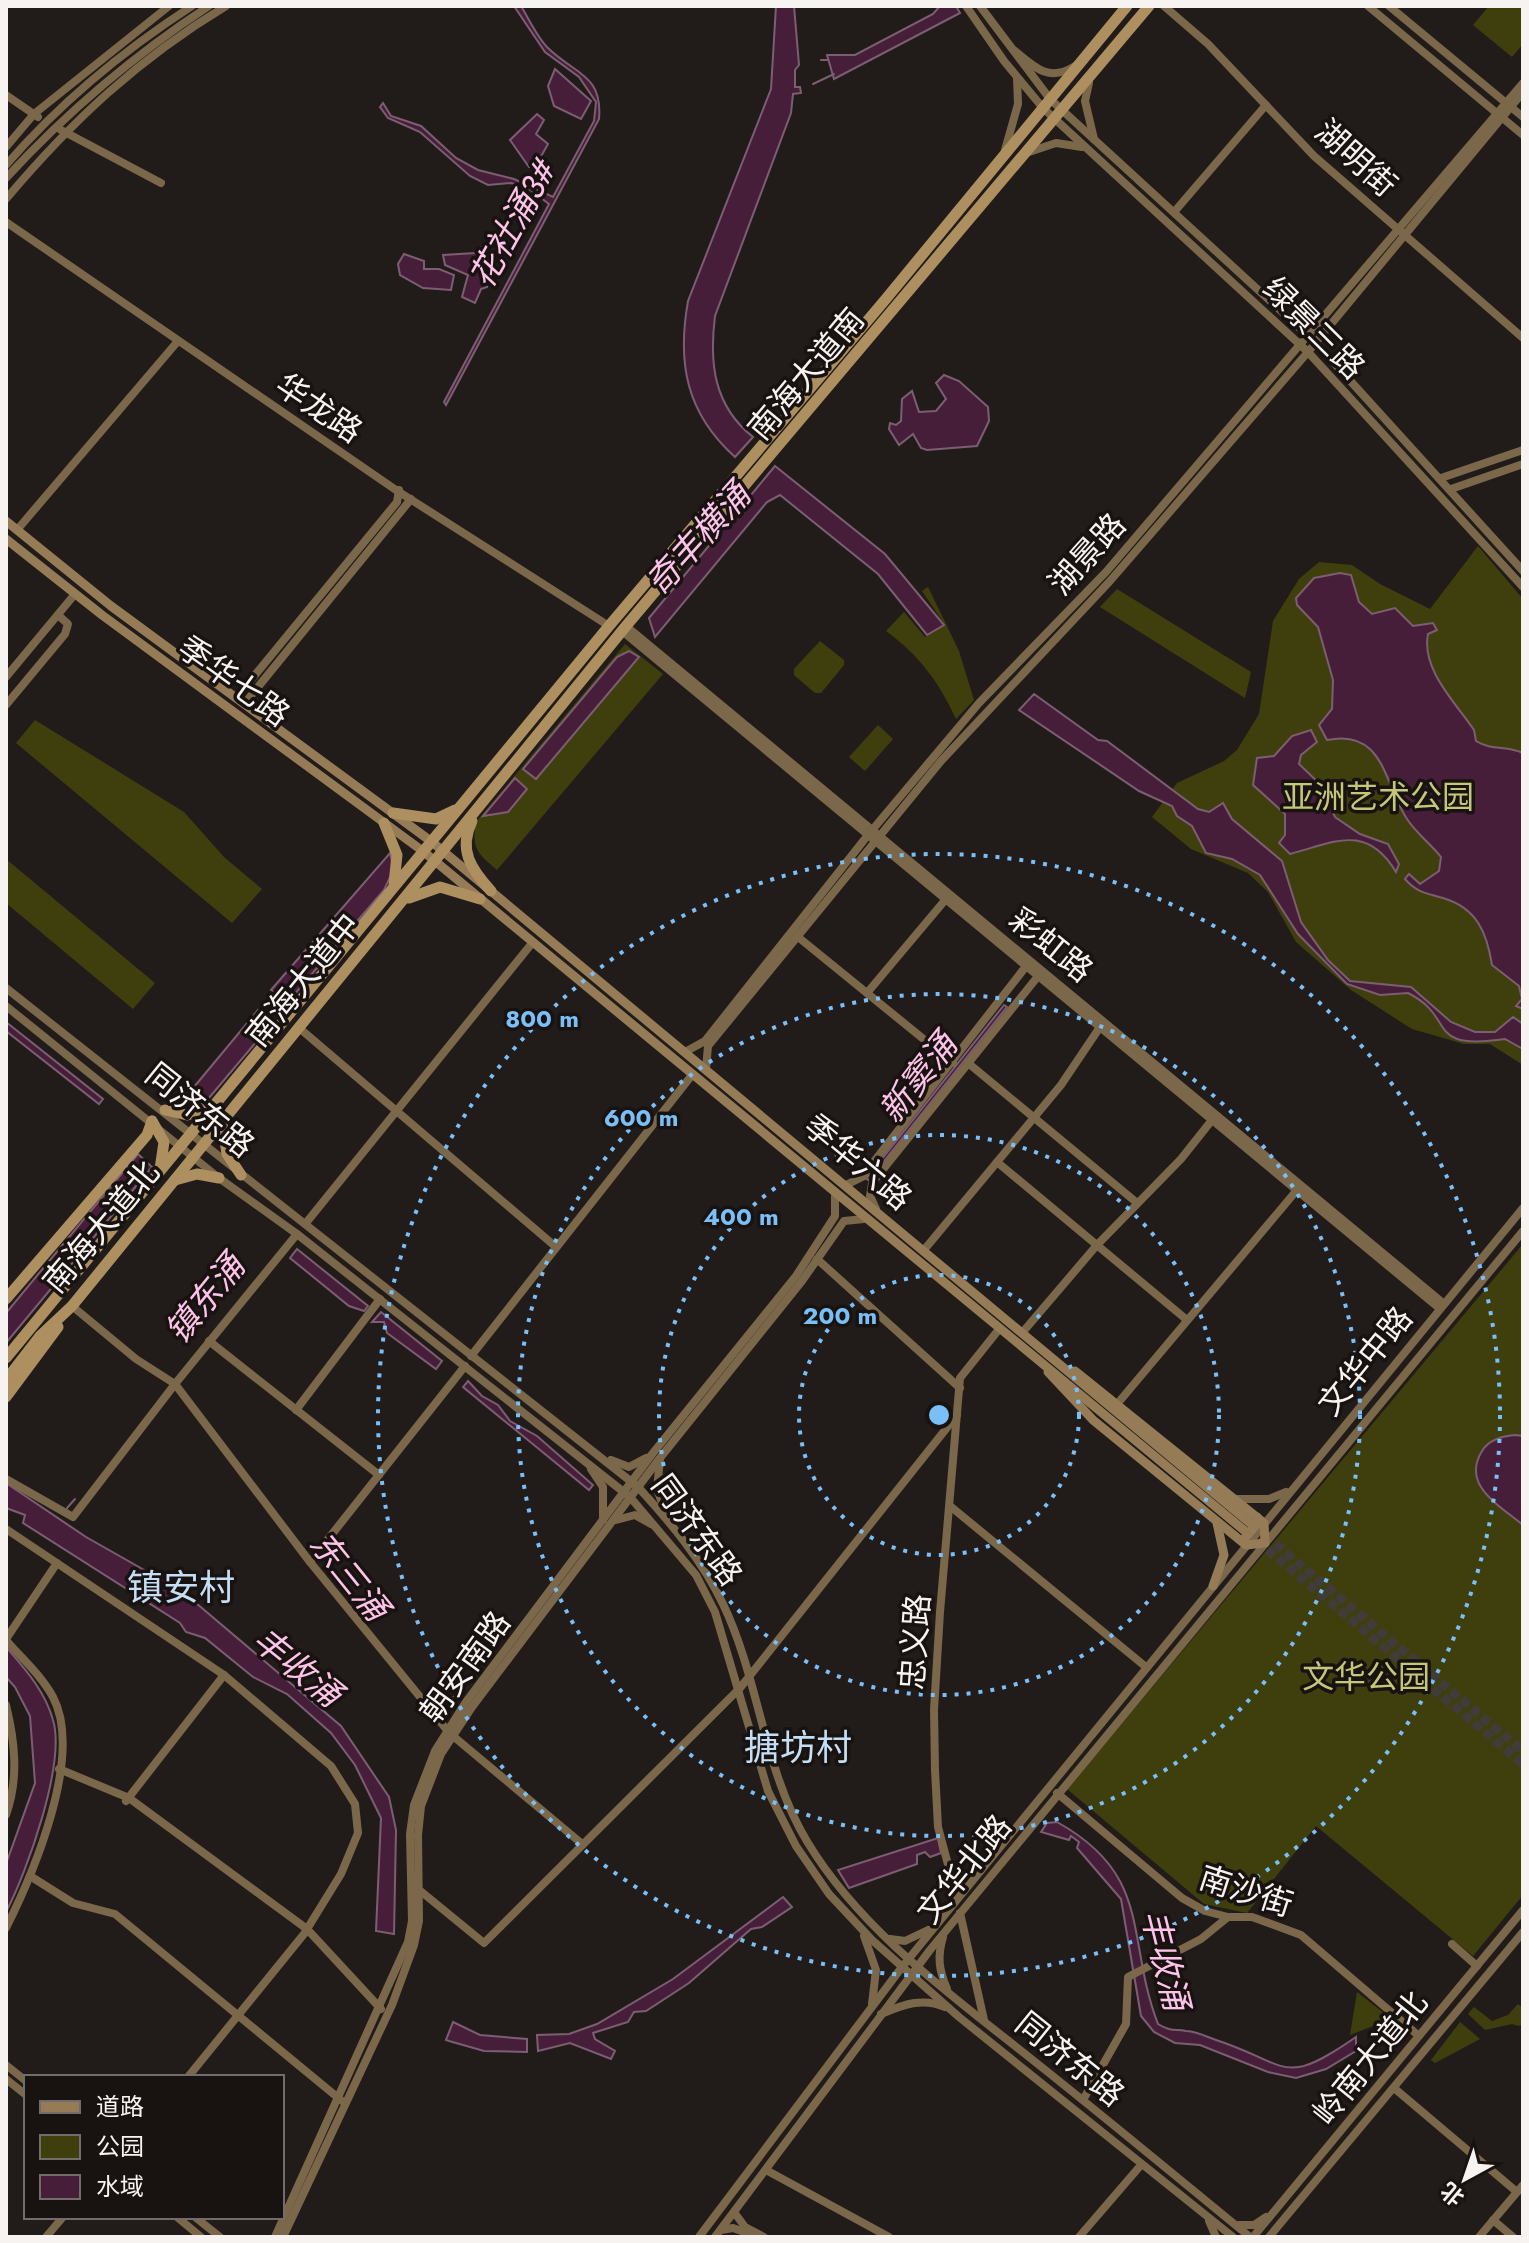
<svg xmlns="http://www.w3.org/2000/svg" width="1529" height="2243" viewBox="0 0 1529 2243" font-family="Jost,'Noto Sans SC',sans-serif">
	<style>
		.green { fill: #3f3f0e }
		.water { fill: #471e3a; stroke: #7c5e71; stroke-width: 2 }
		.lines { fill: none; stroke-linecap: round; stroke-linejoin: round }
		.stream { stroke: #7c5e71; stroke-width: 2 }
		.primary-tunnel { stroke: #413c3a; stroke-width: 9; stroke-dasharray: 9 4.5; stroke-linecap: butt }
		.secondary { stroke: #7b684a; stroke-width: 8 }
		.primary { stroke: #957c56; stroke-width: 9 }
		.highway { stroke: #ad8f60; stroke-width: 11 }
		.ring { fill: none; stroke: #7abff8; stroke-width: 4; stroke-dasharray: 4 8 }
		.labels { text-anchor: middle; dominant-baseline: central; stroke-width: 7; stroke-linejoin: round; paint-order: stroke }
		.street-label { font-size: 32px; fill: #f7f3f1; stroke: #181311 }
		.park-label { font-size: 32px; fill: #c4c777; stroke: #181311 }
		.water-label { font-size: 34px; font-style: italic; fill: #fec3e8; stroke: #181311 }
		.quarter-label { font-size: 36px; fill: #c5def4; stroke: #181311 }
		.centre { fill: #7abff8; stroke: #181311; stroke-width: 4 }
		.ring-label { font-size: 24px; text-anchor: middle; font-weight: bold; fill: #7abff8; stroke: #181311; stroke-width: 7; stroke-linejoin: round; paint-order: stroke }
	</style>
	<rect width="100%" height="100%" fill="#211c1a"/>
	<g class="green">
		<polygon points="1489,6 1523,6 1523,44 1512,57 1473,25"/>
		<polygon points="1478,546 1523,599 1523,1065 1490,1044 1464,1044 1412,1029 1351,990 1296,942 1268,892 1248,873 1191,849 1152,817 1177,783 1224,761 1237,750 1259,714 1273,621 1299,579 1319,562 1352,565 1380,584 1430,609"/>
		<path d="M928 587 959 651 974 700 956 719C939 682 919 655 886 631L904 612 925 637 945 625 922 591Z"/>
		<polygon points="1117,589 1251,672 1245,698 1100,607"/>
		<polygon points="820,641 844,660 844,665 821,693 815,693 794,675 794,669"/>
		<path d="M625 644 663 674 497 870C478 854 471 848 476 822Z"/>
		<polygon points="35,720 184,812 224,857 262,889 232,923 16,743"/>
		<polygon points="878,725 893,739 865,771 849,757"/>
		<polygon points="6,859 155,983 133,1009 6,903"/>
		<polygon points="1523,1244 1523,1895 1473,1956 1316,1826 1247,1913 1204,1904 1067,1789"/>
		<polygon points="1357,1992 1399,2025 1381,2023 1350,2035"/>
		<polygon points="1518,2004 1523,2008 1523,2024 1519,2026 1512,2024 1485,2030 1468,2014 1474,2007 1492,2021 1508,2015"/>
		<polygon points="1460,2022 1480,2039 1435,2063 1431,2060"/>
	</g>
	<g class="water">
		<path d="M514 6H521C529 19 537 37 548 48 574 74 603 74 599 119L446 405 444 402 549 204 529 189 511 183 488 185 470 176 420 132 388 118 380 107 383 103 391 116 421 126 456 158 478 170 514 179 553 197 594 121 596 102 579 77 545 52Z"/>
		<path d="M776 6H794L799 65 795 70V87H800L801 93 793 94 791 113 715 316C709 364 714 406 753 437L735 457C686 413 677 363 688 301L771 89Z"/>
		<polygon points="940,6 956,6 960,13 834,79 827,55 855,55 933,14"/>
		<polygon points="555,69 591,101 581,119 554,106 548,86"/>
		<polygon points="537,114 544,120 536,134 548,144 535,167 529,167 510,140"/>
		<polygon points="481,247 491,254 487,287 481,289 475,303 462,297 468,275 445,265 443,255 476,253"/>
		<polygon points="404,254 424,261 424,269 439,269 454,275 451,290 423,288 400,275 398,264"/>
		<polygon points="944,375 959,381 988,407 989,421 977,446 927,450 921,448 913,434 899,445 889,429 890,423 896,425 901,421 902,399 912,391 919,412 936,411 946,399 936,383"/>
		<polygon points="775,466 885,554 944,625 927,635 878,574 780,495 767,502 655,637 649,618"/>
		<path d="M1340 573 1351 575 1359 602 1372 614 1395 608 1413 626 1433 623 1437 630 1428 634C1421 669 1455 702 1474 730L1476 741C1492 751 1507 745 1523 753V1009L1516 1006 1522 999 1519 986 1492 965C1487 933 1477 908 1443 898 1427 893 1417 893 1405 879L1409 874 1420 884 1439 871 1441 857C1431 844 1416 833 1407 819 1384 785 1385 728 1327 740L1319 725 1332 709 1333 680 1318 627 1297 605 1296 598 1314 578Z"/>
		<polygon points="629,651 639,657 536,779 523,769 617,657"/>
		<path d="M1034 694 1098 740 1107 741 1198 809 1209 812 1223 803 1232 819 1282 861 1301 922 1328 960 1350 981 1411 987 1451 1022 1475 1032H1495L1513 1017 1523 1024V1049L1505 1039C1423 1051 1458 1018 1408 993L1380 995 1347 984 1298 934 1260 875 1232 859 1206 853 1192 826 1177 816 1172 806 1139 791 1019 710Z"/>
		<path d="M1311 730 1317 742 1301 755 1299 764 1322 786 1335 817 1360 834 1388 844 1399 864 1396 872C1366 822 1333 843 1290 854L1279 843 1285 835V814L1253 785 1257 758 1274 756 1292 736Z"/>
		<polygon points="515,778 527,789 508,812 483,816"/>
		<polygon points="390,853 394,869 384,890 287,1003 271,990"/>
		<polygon points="1004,1005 1007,1007 869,1180 866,1179"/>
		<polygon points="258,1010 273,1022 203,1105 189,1093"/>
		<polygon points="6,1022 103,1099 99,1104 6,1031"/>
		<polygon points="138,1154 152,1167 6,1343 6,1313"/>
		<polygon points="297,1249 368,1306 364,1311 349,1306 290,1258"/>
		<polygon points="381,1312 442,1361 436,1369 387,1333 384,1322 372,1322"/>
		<polygon points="468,1381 482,1396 498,1405 510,1421 537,1436 593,1485 589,1490 463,1387"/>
		<path d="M1515 1435 1523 1436V1525C1499 1505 1461 1485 1482 1451 1489 1439 1503 1436 1515 1435Z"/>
		<polygon points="6,1483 86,1537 183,1592 341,1726 389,1797 396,1830 394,1934 376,1931 381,1818 355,1765 331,1733 287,1694 253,1677 205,1638 186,1632 180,1623 23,1523 25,1515 6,1508"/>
		<path d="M6 1647C25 1669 45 1691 53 1720 66 1763 27 1872 6 1912V1864L35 1783 30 1716 15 1687 6 1677Z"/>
		<path d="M1057 1822C1154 1876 1125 1938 1158 2024 1171 2032 1174 2029 1186 2031 1196 2031 1207 2037 1216 2040 1290 2064 1281 2089 1356 2037V2051L1326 2069 1296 2078 1268 2072 1200 2045 1175 2043 1154 2032 1141 2016 1121 1899 1077 1848 1079 1842 1071 1836 1069 1840 1041 1832 1047 1823Z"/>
		<polygon points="938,1838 941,1853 930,1857 925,1852 917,1855 917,1864 849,1888 838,1870"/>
		<polygon points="783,1897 792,1907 762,1927 751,1929 689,1983 646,2011 634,2012 628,2022 593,2033 595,2039 615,2051 611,2059 570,2043 538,2051 537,2035 569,2034 597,2024 673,1979"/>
		<polygon points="453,2022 480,2035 527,2039 527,2052 484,2051 449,2041 446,2040"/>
	</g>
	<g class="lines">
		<g class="stream">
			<polyline points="821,60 828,60"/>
			<polyline points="813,84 834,74"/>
			<polyline points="67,1508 75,1499"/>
		</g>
		<g class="primary-tunnel">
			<polyline points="1265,1535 1523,1751"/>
			<polyline points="1257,1541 1523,1764"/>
		</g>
		<g class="secondary">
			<polyline points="966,6 1004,61 1043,108 1308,352 1523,587"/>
			<polyline points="980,6 1050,99 1315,342 1523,571"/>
			<polyline points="1164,6 1208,44 1314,156 1523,338"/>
			<polyline points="1368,6 1523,135"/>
			<polyline points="1389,6 1523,117"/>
			<path d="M1015 51C1036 69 1050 82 1075 66"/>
			<polyline points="1089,83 1085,101 1094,139"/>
			<polyline points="6,95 38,117"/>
			<polyline points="61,130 161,183"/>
			<polyline points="6,147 34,114 169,6"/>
			<polyline points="1005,150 1018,104 1017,78"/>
			<polyline points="1026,153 1056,143 1082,147"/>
			<path d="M6 165C59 104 124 50 192 6"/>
			<path d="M6 178C67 112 134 55 209 6"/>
			<path d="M6 199C72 121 138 59 226 6"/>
			<polyline points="1175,211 1266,105"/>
			<polyline points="6,222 396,490 609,626"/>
			<polyline points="1441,478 1523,450"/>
			<polyline points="1451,489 1523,464"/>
			<polyline points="17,530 178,341"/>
			<polyline points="626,626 1443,1303"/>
			<polyline points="622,631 1439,1308"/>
			<polyline points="6,677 75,594"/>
			<polyline points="237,697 397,502 399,490"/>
			<polyline points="245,703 411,499"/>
			<polyline points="6,705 65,634 68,624 58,615"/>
			<polyline points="798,937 953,1063"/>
			<path d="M6 988 638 1487C671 1523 702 1560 723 1604 760 1681 763 1770 808 1843 862 1932 954 1997 1034 2061 1107 2119 1178 2178 1250 2237"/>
			<polyline points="867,993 946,899"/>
			<polyline points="6,1006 219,1178 297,1234 630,1497 696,1575 715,1612 768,1791 796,1846 829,1894 872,1940 959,2017 1233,2237"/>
			<polyline points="298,1027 556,1247"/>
			<polyline points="685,1052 705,1041 868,835 979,703 1106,572 1523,83"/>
			<polyline points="968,1063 1136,1202"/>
			<polyline points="706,1069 708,1046 941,761 1110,581 1308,352 1523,92"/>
			<polyline points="997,1162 1187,1320"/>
			<polyline points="846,1185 862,1177 1027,965"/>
			<polyline points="876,1209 870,1196 872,1183 1039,975"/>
			<polyline points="306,1223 533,942"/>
			<polyline points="924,1250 1061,1085 1100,1027"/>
			<polyline points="817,1259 960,1388"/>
			<polyline points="72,1306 136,1359 175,1384 310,1562 447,1730"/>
			<polyline points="1022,1333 1097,1245 1181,1159 1212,1120"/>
			<polyline points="209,1341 379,1475"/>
			<polyline points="471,1356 692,1075"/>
			<polyline points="1118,1403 1297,1190"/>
			<polyline points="296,1410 380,1299"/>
			<polyline points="660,1459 657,1489 668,1519"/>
			<polyline points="611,1460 629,1467 646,1458"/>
			<polyline points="591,1469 603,1487 603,1520"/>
			<polyline points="6,1479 73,1517 175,1384 297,1234"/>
			<polyline points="1236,1499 1269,1499 1286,1492"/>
			<polyline points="950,1506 1146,1667"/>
			<polyline points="616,1520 635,1515 651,1524"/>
			<polyline points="6,1529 224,1675 331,1766 355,1804 358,1833 341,1874 304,1934 188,2077"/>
			<polyline points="310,1562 465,1366"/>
			<polyline points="6,1639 57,1563"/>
			<path d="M6 1640C22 1659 41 1675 53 1697 84 1756 33 1874 6 1928"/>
			<path d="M6 1705C15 1742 19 1778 6 1815"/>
			<polyline points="453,1736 581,1843"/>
			<polyline points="59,1769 129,1798 307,1929 381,2009"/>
			<polyline points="1057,1793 1182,1898 1205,1911 1228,1917 1252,1917 1301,1935 1419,2036"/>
			<polyline points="126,1801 224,1675"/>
			<polyline points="30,1876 73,1903 115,1914 342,2101"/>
			<polyline points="418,1889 484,1943 740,1688 957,1415"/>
			<polyline points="957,1898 938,1827 935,1770 934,1710 940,1612 960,1378 1000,1328"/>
			<polyline points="960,1913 984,2020"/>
			<polyline points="864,1936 876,1970 872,2004"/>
			<path d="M943 1937C937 1957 939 1970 947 1989"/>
			<polyline points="890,1939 905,1941 928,1930"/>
			<polyline points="1452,1944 1477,1966"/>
			<path d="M881 2014C903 2005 922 1997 945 2007"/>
			<polyline points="6,2065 26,2081"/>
			<polyline points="6,2079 26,2095"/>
			<polyline points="1394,2088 1517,2192"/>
			<polyline points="1083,2100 1126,2024 1128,1977 1201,1939 1228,1917"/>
			<polyline points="766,2170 889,2237"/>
			<polyline points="734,2212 745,2227 764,2237"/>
			<polyline points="177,2217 201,2237"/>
			<polyline points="195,2217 220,2237"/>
			<polyline points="1493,2220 1513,2237"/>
			<polyline points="1209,2221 1216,2237"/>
			<polyline points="1239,2225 1254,2225 1266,2217"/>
			<polyline points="721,2230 733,2228 750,2234"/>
			<polyline points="46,2237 63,2217"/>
			<polyline points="275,2237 408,1942 412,1921 410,1834 414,1805 435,1751 466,1702 653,1453 796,1276 835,1216 835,1194"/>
			<polyline points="283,2237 392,2005 414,1945 419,1921 418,1835 421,1806 441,1754 472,1707 660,1458 802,1281 844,1221 864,1219"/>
			<polyline points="699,2237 902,1967 1523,1208"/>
			<polyline points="715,2237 930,1950 1523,1231"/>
			<polyline points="1079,2237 1141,2165"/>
			<polyline points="1253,2237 1523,1910"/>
			<polyline points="1269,2237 1523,1932"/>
			<polyline points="1479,2237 1523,2185"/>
		</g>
		<g class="primary">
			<polyline points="6,521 111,606 432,842 1250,1523"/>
			<polyline points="6,539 102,615 424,852 1245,1531"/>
			<polyline points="1048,1372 1093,1420 1246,1545 1265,1543 1264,1523 1075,1371"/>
			<polyline points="1243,1540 1257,1524 1257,1517"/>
			<polyline points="1213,1586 1224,1555 1217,1523"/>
		</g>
		<g class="highway">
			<polyline points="393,813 436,819 455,810"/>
			<path d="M472 821C458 850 471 869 491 891"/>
			<polyline points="384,823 397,855 394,884"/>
			<polyline points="409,898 440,887 480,899"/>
			<polyline points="165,1110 187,1115 211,1109"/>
			<polyline points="152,1121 164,1142 160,1169"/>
			<polyline points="222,1121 227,1154 241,1175"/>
			<polyline points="175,1180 197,1174 219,1178"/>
			<polyline points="6,1299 147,1135 152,1121"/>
			<polyline points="6,1358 609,626 885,300 1127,6"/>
			<polyline points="6,1380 40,1336 72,1306 626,626 1149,6"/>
			<polyline points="6,1397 58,1327"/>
		</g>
	</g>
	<g class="ring">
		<circle cx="939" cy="1415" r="140"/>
		<circle cx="939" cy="1415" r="280"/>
		<circle cx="939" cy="1415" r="421"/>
		<circle cx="939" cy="1415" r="561"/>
	</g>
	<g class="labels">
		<g class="street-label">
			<text transform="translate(1356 158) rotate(42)">湖明街</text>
			<text transform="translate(1314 328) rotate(45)">绿景三路</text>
			<text transform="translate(806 374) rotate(-50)">南海大道南</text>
			<text transform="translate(319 408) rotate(34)">华龙路</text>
			<text transform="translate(1087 554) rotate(-48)">湖景路</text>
			<text transform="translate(234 681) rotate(36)">季华七路</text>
			<text transform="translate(1051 945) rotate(39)">彩虹路</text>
			<text transform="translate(303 980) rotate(-51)">南海大道中</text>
			<text transform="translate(200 1110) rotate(39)">同济东路</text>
			<text transform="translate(858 1162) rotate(40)">季华六路</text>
			<text transform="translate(101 1227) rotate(-50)">南海大道北</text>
			<text transform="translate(1365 1361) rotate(-51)">文华中路</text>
			<text transform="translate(697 1530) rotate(54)">同济东路</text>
			<text transform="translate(915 1642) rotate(-86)">忠义路</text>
			<text transform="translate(465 1667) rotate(-54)">朝安南路</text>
			<text transform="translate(964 1869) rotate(-51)">文华北路</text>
			<text transform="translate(1246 1891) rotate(18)">南沙街</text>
			<text transform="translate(1370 2058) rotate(-51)">岭南大道北</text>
			<text transform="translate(1070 2059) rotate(39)">同济东路</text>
		</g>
		<g class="park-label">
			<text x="1378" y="797">亚洲艺术公园</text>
			<text x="1366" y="1677">文华公园</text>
		</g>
		<g class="water-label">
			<text transform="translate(513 224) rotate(-61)">花社涌3#</text>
			<text transform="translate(698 539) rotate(-48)">奇丰横涌</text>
			<text transform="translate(918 1078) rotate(-52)">新窦涌</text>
			<text transform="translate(205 1299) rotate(-51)">镇东涌</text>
			<text transform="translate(349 1576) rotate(51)">东三涌</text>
			<text transform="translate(297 1667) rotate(39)">丰收涌</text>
			<text transform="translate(1165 1960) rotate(76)">丰收涌</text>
		</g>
		<g class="quarter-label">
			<text x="181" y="1587">镇安村</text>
			<text x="798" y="1747">搪坊村</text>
		</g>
	</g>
	<circle cx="939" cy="1415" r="12" class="centre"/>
	<g class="ring-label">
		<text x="542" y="1027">800 m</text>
		<text x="641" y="1126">600 m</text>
		<text x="741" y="1225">400 m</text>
		<text x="840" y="1324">200 m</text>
	</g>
	<rect width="1529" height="2243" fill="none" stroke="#f7f3f1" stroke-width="16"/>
	<rect x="24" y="2075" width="260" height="144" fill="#181311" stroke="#716d6b" stroke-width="2"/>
	<rect x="40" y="2101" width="40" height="12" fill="#957c56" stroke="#716d6b" stroke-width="2"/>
	<text x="96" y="2115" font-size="24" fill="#f7f3f1">道路</text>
	<rect x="40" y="2135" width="40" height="24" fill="#3f3f0e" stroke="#716d6b" stroke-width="2"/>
	<text x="96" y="2155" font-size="24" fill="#f7f3f1">公园</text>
	<rect x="40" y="2175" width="40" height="24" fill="#471e3a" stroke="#716d6b" stroke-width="2"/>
	<text x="96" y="2195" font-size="24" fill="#f7f3f1">水域</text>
	<g transform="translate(1465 2179) rotate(220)" stroke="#181311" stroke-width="6" paint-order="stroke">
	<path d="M0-6L14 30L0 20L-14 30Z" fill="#f7f3f1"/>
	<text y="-12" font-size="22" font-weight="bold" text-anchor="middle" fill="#f7f3f1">北</text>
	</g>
</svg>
